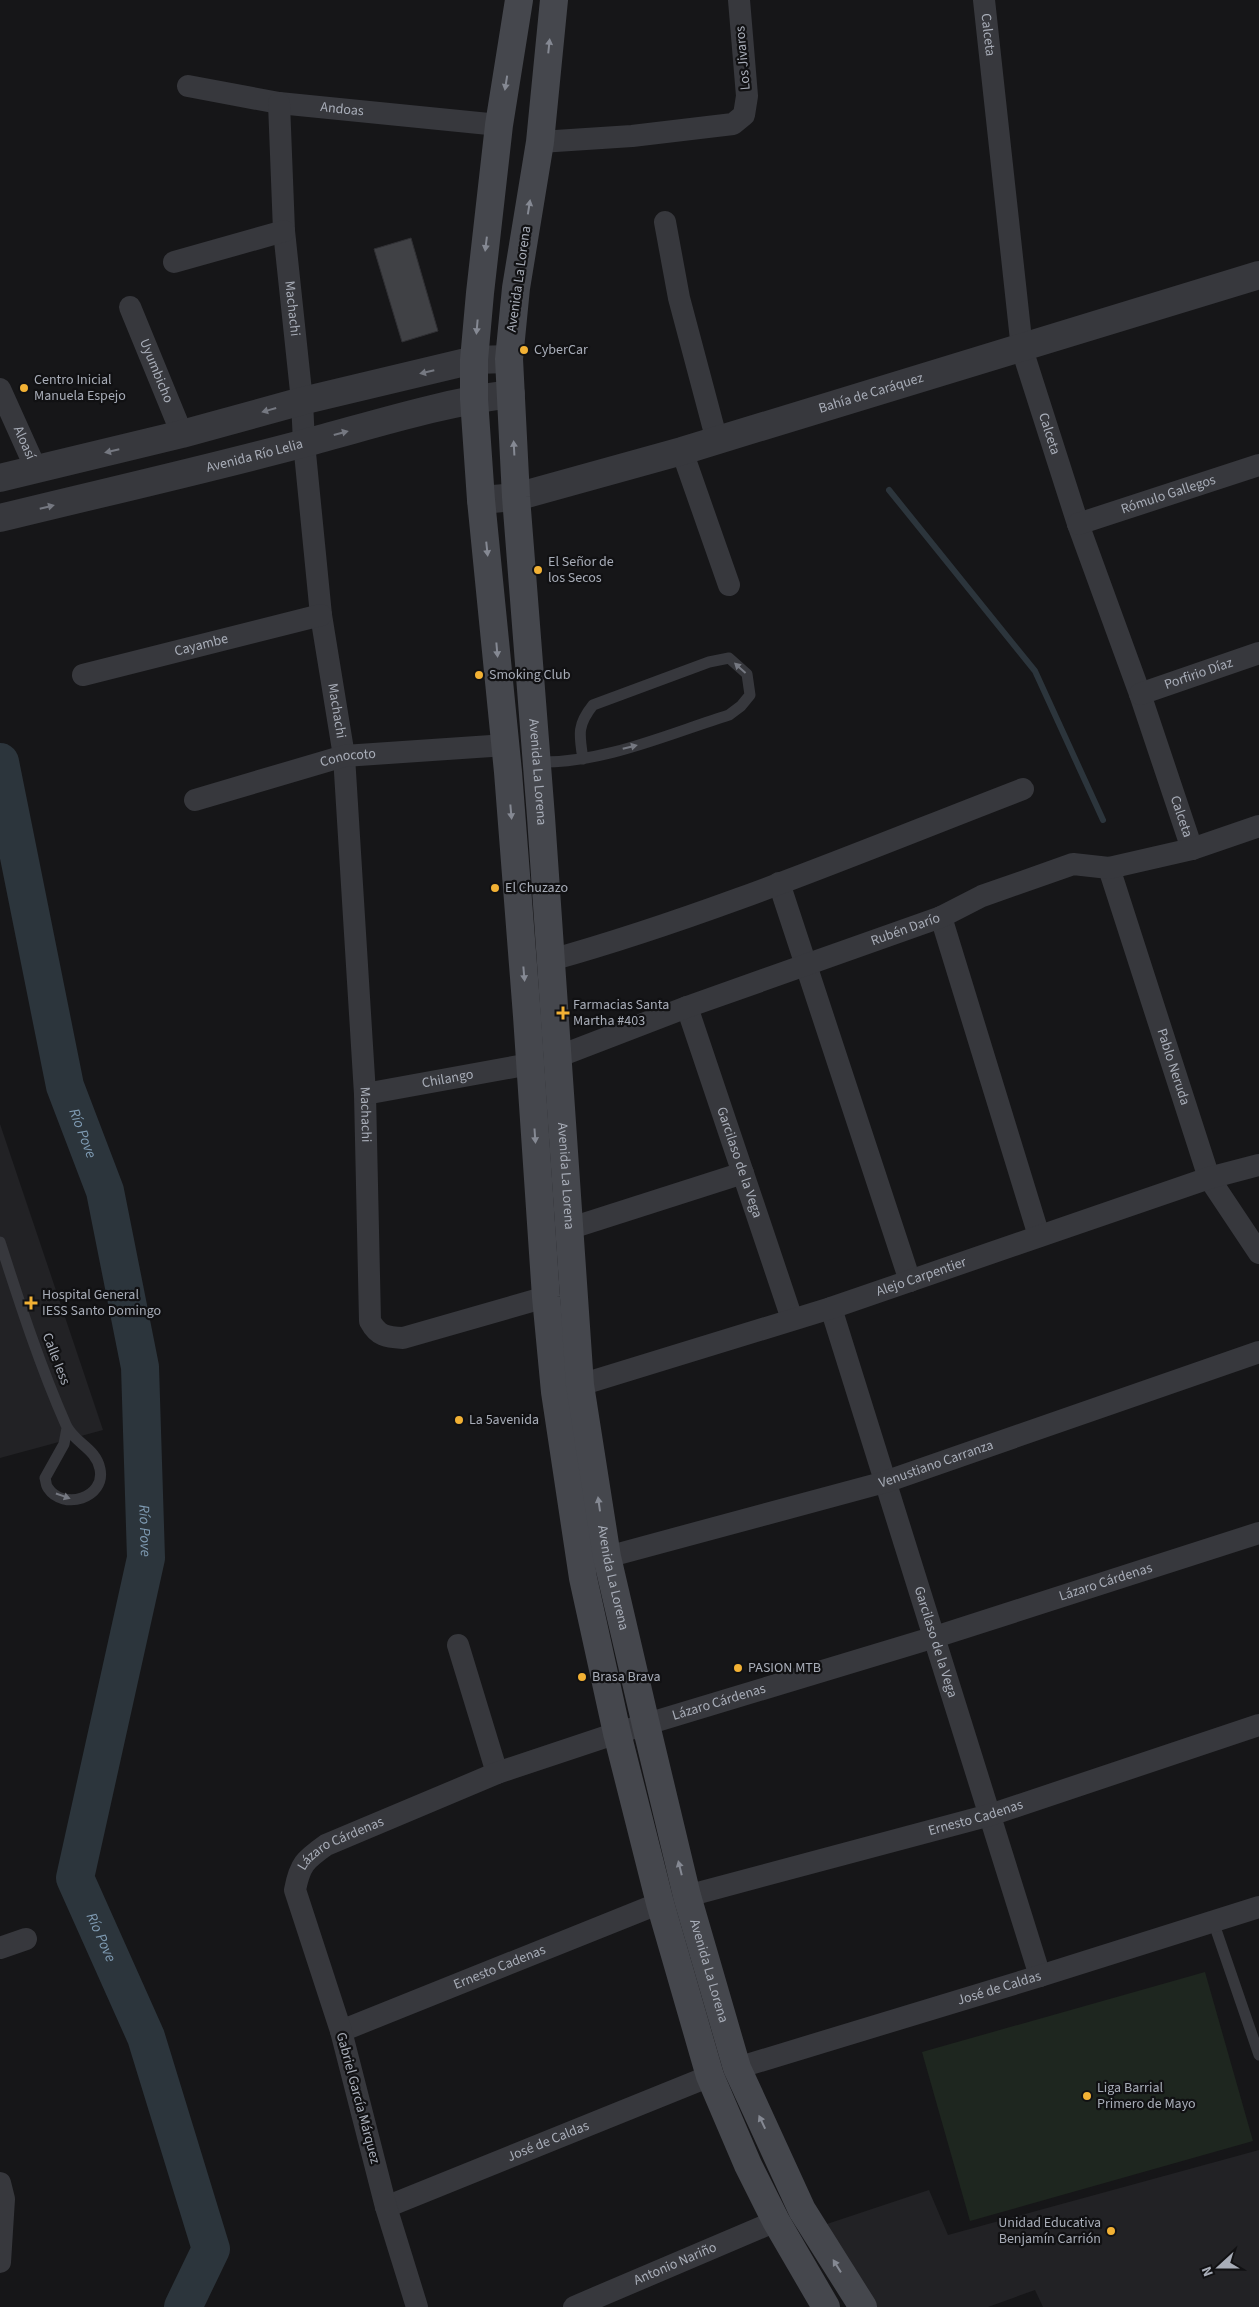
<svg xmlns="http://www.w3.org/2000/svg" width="1259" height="2307" viewBox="0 0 1259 2307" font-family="'Source Sans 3',sans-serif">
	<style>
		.built { fill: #222225 }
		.green { fill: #1e261f }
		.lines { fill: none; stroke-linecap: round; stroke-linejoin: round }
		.stream { stroke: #2c353c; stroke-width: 6 }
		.river { stroke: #2c353c; stroke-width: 38 }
		.building { fill: #404145; stroke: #303034 }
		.service { stroke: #37383d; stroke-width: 11 }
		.minor { stroke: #37383d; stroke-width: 22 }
		.tertiary { stroke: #37383d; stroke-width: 28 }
		.secondary { stroke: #45474d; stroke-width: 28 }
		.oneway { fill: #858993 }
		.oneway2 { fill: #757881 }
		.poi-dot { fill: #f2b134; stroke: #111113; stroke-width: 2 }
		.labels { text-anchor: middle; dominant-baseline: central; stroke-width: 4.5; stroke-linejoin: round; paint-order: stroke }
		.street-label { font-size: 14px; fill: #a8adb8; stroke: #111113 }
		.poi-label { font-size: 14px; fill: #a8adb8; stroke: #111113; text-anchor: start }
		.water-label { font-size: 15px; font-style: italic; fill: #7f9bb3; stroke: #111113 }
	</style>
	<rect width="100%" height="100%" fill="#161618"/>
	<g class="built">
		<polygon points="0,1124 103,1430 0,1458"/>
		<polygon points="1259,2150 1259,2307 1043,2307 1035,2290 988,2307 875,2307 818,2227 929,2190 948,2235"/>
	</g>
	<polygon class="green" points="1205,1972 1253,2141 970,2221 922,2052"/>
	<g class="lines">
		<polyline class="stream" points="889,490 1035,671 1103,820"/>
		<path class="river" id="s1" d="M0 762 65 1086 105 1191 140 1367 146 1558 75 1878 146 2037 211 2249 183 2307"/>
	</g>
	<polygon class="building" points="411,238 438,331 402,342 374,249"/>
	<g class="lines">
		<g class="service">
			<path d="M537 762C602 764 668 734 729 715L741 706 750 695 747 674 729 658 709 662 593 705C577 725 579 734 583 759"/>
			<path d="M0 1242C20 1304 40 1366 66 1425 74 1443 96 1448 100 1469 106 1498 63 1511 48 1488 46 1486 46 1481 45 1478L64 1444 67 1428"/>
			<polyline points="1213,1921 1259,2055"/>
		</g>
		<g class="minor">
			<path id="s2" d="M984 0 1022 349 1078 524 1140 694 1192 849"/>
			<path id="s3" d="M188 86 279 103 499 125"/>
			<path id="s4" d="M279 103 284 231 302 401 304 443 321 615 344 756 365 1094 370 1321C378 1336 386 1337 403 1338L546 1297"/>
			<polyline points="540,142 632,136 733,124 744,115 747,96 739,0"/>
			<polyline points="665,222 679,298 717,441"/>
			<polyline points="174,262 284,231"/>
			<path id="s5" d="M130 307 182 434"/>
			<path id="s6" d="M0 389 36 469"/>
			<polyline points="682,451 729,585"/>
			<path id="s7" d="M1078 524 1259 465"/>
			<path id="s8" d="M83 675 321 615"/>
			<path id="s9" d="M1140 694 1259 653"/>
			<path id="s10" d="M195 800 344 756 506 745"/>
			<path id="s11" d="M1109 868 1209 1178 1259 1253"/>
			<polyline points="779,883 910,1281"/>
			<polyline points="941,917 1039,1236"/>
			<path d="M551 960C712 915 867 849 1023 789"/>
			<path id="s12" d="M687 1007 792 1319"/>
			<path id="s13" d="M557 1057 687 1007 941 917 982 896 1073 864 1109 868 1192 849 1259 826"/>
			<path id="s14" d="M365 1094 530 1064"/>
			<polyline points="568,1229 743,1173"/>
			<path id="s15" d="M831 1308 1040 1976"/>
			<path id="s16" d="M580 1385 831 1308 1209 1178 1259 1165"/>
			<path id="s17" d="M607 1557 885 1482 1259 1352"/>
			<polyline points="458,1645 497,1773"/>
			<path id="s18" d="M687 1896 990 1815 1259 1725"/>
			<polyline points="0,1948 26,1939"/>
			<path id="s19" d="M341 2031 660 1903"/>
			<path id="s20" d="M737 2068 1040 1976 1259 1907"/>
			<polyline points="0,2183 4,2199 0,2262"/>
			<path id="s21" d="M386 2207 710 2076"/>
			<path id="s22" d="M417 2307 386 2207 341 2031 295 1890C300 1864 305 1860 326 1845L497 1773 617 1733 935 1637 1259 1533"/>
			<path id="s23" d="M574 2307 776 2221"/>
		</g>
		<g class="tertiary">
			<polyline points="0,478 182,434 302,401 474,360 509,359"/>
			<path id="s24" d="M481 500 516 497 682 451 1259 275"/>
			<path id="s25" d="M0 518C102 493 204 470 305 443 373 425 441 403 511 394"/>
		</g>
		<g class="secondary">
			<polyline points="519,0 499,125 480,293 474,360 474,399 481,500 508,772 527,1016 546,1297 555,1392 583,1578 617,1733 660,1903 710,2076 748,2165 776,2221 826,2307"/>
			<path id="s26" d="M554 0 540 142 516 288 509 359 516 497 541 817 580 1385 607 1557 646 1725 687 1896 737 2068 802 2210 863 2307"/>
		</g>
	</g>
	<defs><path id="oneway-solid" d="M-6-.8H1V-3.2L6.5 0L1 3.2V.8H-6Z" transform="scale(1.25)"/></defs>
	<g class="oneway">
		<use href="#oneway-solid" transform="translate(549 46) rotate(-84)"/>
		<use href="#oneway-solid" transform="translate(506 83) rotate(99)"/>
		<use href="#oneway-solid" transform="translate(529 207) rotate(-81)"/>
		<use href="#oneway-solid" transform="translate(486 244) rotate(97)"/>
		<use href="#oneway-solid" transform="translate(477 327) rotate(95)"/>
		<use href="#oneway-solid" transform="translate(514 448) rotate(-93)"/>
		<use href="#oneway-solid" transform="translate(487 549) rotate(84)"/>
		<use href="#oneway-solid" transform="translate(497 650) rotate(85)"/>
		<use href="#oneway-solid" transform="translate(511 812) rotate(85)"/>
		<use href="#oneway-solid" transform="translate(524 974) rotate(85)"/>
		<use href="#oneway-solid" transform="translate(535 1136) rotate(86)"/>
		<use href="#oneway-solid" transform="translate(599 1504) rotate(-98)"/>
		<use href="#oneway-solid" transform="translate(680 1868) rotate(-104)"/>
		<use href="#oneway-solid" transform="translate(762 2122) rotate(-115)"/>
		<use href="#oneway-solid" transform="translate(837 2266) rotate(-122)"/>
	</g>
	<g class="oneway2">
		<use href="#oneway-solid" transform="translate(427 372) rotate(167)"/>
		<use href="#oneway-solid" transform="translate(269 410) rotate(164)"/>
		<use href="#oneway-solid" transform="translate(341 433) rotate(-15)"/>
		<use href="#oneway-solid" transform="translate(112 451) rotate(167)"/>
		<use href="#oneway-solid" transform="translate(47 507) rotate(-14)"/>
		<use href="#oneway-solid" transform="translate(740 668) rotate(-138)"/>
		<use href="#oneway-solid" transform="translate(630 747) rotate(-14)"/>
		<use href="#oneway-solid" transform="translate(63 1496) rotate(19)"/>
	</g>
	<g class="poi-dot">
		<circle cx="524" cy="350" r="5"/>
		<circle cx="24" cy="388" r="5"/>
		<circle cx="538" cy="570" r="5"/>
		<circle cx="479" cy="675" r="5"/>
		<circle cx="495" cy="888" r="5"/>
		<path d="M560.5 1005.5h5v5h5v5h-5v5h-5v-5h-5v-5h5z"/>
		<path d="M28.5 1295.5h5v5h5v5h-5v5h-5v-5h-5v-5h5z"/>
		<circle cx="459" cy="1420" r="5"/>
		<circle cx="738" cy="1668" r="5"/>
		<circle cx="582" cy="1677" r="5"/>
		<circle cx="1087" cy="2096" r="5"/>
		<circle cx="1111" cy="2231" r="5"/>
	</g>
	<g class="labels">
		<g class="street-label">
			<text stroke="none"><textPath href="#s2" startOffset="35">Calceta</textPath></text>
			<text transform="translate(743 58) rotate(-95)">Los Jivaros</text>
			<text stroke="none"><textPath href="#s3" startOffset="156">Andoas</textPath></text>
			<text transform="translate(519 279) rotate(-82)">Avenida La Lorena</text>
			<text stroke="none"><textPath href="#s4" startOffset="206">Machachi</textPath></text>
			<text stroke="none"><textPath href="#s5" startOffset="69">Uyumbicho</textPath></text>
			<text stroke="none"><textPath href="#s24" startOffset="405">Bahía de Caráquez</textPath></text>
			<text stroke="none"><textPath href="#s2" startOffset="440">Calceta</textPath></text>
			<text stroke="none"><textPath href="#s6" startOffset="59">Aloasí</textPath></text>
			<text stroke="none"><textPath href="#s25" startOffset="262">Avenida Río Lelia</textPath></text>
			<text stroke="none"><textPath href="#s7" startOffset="95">Rómulo Gallegos</textPath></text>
			<text stroke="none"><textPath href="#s8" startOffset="122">Cayambe</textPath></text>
			<text stroke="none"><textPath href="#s9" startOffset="62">Porfirio Díaz</textPath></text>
			<text stroke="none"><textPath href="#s4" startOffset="611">Machachi</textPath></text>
			<text stroke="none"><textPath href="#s10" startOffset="159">Conocoto</textPath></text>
			<text stroke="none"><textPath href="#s26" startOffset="776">Avenida La Lorena</textPath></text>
			<text stroke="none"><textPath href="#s2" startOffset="845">Calceta</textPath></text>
			<text stroke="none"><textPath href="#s13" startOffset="371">Rubén Darío</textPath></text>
			<text stroke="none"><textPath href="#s11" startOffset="209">Pablo Neruda</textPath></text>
			<text stroke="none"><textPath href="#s14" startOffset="84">Chilango</textPath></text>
			<text stroke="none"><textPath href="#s4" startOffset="1016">Machachi</textPath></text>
			<text stroke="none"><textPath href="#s12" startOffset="164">Garcilaso de la Vega</textPath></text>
			<text stroke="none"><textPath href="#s26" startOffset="1181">Avenida La Lorena</textPath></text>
			<text stroke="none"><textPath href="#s16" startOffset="358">Alejo Carpentier</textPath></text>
			<text transform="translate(56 1359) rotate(69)">Calle Iess</text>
			<text stroke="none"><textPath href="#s17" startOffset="342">Venustiano Carranza</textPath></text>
			<text stroke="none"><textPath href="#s26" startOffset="1586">Avenida La Lorena</textPath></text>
			<text stroke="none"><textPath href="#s22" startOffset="1315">Lázaro Cárdenas</textPath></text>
			<text stroke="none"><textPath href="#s15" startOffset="350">Garcilaso de la Vega</textPath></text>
			<text stroke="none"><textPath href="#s22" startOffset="910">Lázaro Cárdenas</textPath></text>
			<text stroke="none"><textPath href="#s18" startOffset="299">Ernesto Cadenas</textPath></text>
			<text stroke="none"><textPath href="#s22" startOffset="505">Lázaro Cárdenas</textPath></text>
			<text stroke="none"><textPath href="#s19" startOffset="171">Ernesto Cadenas</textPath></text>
			<text stroke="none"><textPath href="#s26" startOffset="1991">Avenida La Lorena</textPath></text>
			<text stroke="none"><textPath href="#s20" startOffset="274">José de Caldas</textPath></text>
			<text transform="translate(358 2098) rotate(75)">Gabriel García Márquez</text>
			<text stroke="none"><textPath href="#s21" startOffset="175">José de Caldas</textPath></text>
			<text stroke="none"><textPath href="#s23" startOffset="110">Antonio Nariño</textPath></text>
		</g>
		<g class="poi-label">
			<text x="534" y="350">CyberCar</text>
			<text x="34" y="380">Centro Inicial<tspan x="34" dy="16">Manuela Espejo</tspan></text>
			<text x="548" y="562">El Señor de<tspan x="548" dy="16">los Secos</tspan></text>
			<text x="489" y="675">Smoking Club</text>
			<text x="505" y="888">El Chuzazo</text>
			<text x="573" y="1005">Farmacias Santa<tspan x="573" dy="16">Martha #403</tspan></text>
			<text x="42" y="1295">Hospital General<tspan x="42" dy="16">IESS Santo Domingo</tspan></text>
			<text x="469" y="1420">La 5avenida</text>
			<text x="748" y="1668">PASION MTB</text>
			<text x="592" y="1677">Brasa Brava</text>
			<text x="1097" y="2088">Liga Barrial<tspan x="1097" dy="16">Primero de Mayo</tspan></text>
			<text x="1101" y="2223" text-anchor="end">Unidad Educativa<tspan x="1101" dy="16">Benjamín Carrión</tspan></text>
		</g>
		<g class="water-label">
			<text stroke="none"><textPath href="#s1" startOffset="381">Río Pove</textPath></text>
			<text stroke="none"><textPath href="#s1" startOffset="786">Río Pove</textPath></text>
			<text stroke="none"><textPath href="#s1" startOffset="1206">Río Pove</textPath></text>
		</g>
	</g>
	<g transform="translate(1219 2267) rotate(249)" stroke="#111113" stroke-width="4" paint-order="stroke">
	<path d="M0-4L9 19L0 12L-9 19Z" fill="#a8adb8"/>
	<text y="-8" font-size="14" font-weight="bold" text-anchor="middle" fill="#a8adb8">N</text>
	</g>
</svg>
